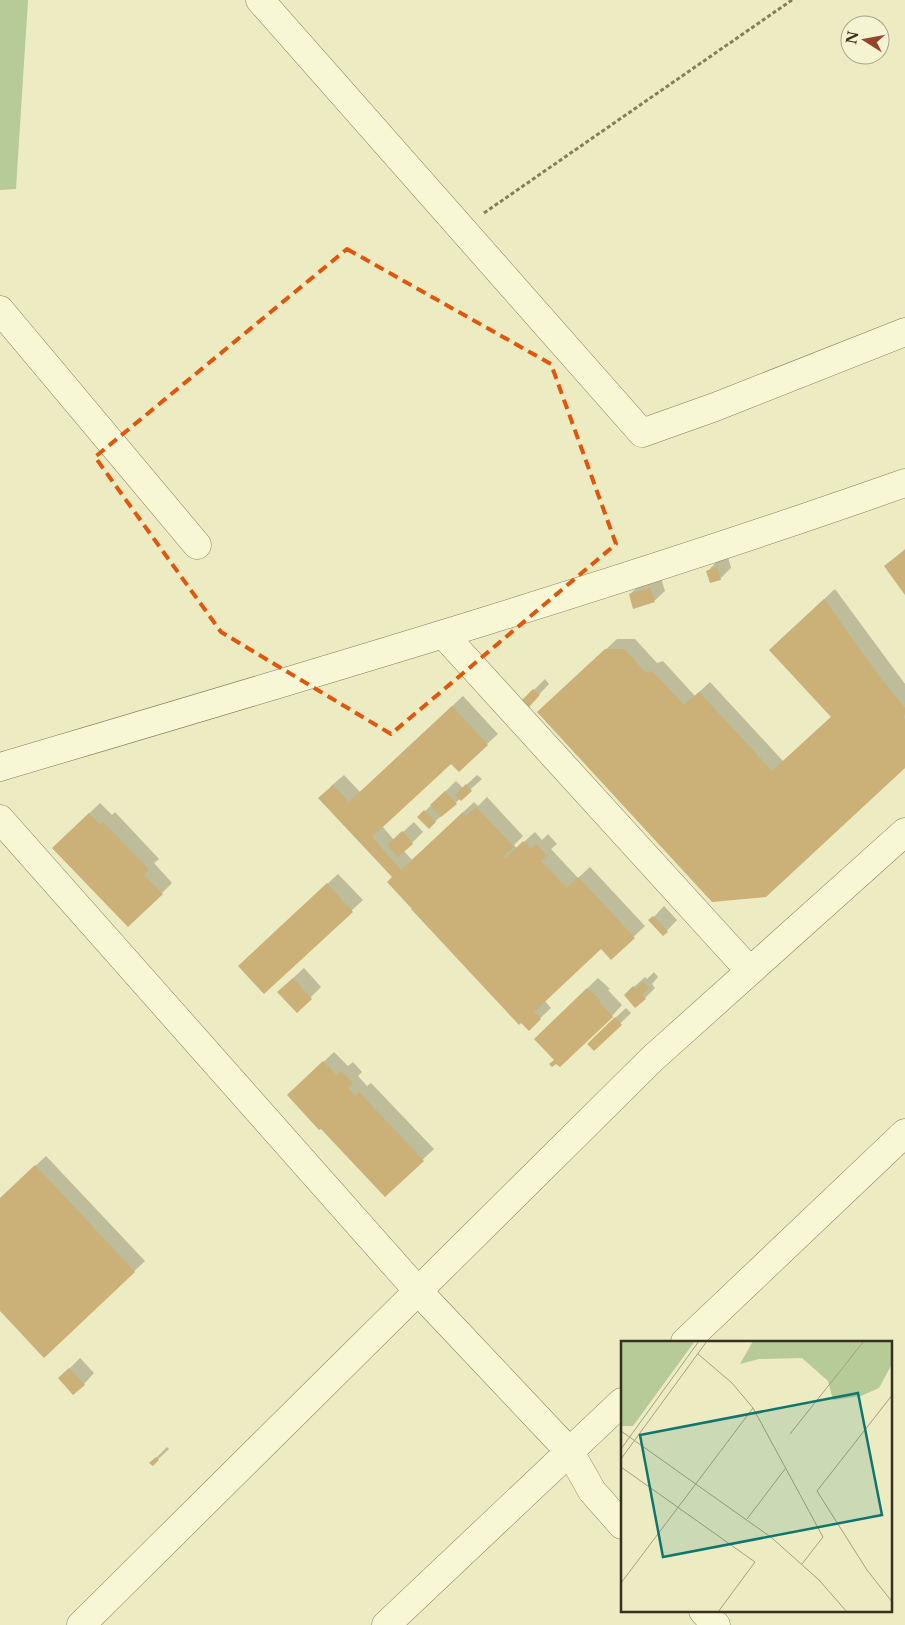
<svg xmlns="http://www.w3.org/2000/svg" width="905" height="1625" viewBox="0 0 905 1625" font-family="'Libre Baskerville',serif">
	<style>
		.green { fill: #b7cb96 }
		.shadow { fill: #0003 }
		.building { fill: #cbb078 }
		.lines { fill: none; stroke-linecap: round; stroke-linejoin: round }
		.minor-casing { stroke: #877d5a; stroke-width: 29 }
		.path { stroke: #877d5a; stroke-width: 3; stroke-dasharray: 4 2.5; stroke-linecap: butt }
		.minor { stroke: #f8f7d5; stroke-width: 28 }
		.marked { fill: none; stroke: #df570d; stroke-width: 4; stroke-dasharray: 10 6; stroke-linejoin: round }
		.inset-road { fill: none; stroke: #a4a080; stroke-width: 1 }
		.view { fill: #0f766e; fill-opacity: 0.15; stroke: #0f766e; stroke-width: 2.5 }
		.inset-edge { fill: none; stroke: #37301e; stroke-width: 2.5 }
	</style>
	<rect width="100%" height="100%" fill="#edebc2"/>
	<polygon class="green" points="0,0 28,0 16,189 0,190"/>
	<g class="shadow">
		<polygon points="905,549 905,593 885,566"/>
		<polygon points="728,557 731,568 720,579 708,571 718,560"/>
		<polygon points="661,578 665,591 654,601 630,594 641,584"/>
		<polygon points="835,589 905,684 905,766 766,896 550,702 617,639 635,639 657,663 663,661 695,696 710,682 783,761 832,716 781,639"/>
		<polygon points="545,679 549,684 529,705 524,700"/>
		<polygon points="463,696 498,734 487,744 451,762 382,826 394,840 414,822 423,832 404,851 412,860 474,802 478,806 487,797 523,836 514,845 517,848 535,832 542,840 548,834 557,844 551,849 578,878 590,867 645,926 611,958 601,947 544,1000 551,1008 529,1029 393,877 330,787 344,775 360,792"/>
		<polygon points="477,775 482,779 429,827 419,817 456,781 463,788"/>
		<polygon points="100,803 112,815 115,812 159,859 154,863 172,883 162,893 65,837"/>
		<polygon points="338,874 363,900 264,992 250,956"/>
		<polygon points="664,906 677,920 663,935 650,921"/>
		<polygon points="304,968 321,987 297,1011 290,981"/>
		<polygon points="654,972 658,977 652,984 655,988 645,998 625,995 645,977 647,979"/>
		<polygon points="598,978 610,989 608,990 622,1005 612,1016 546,1028"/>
		<polygon points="626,1008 631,1013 594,1049 599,1033"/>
		<polygon points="334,1052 348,1066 353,1062 362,1072 358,1076 367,1086 371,1083 434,1149 385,1195 299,1085"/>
		<polygon points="46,1156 145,1261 44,1356 0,1309 0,1199"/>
		<polygon points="80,1358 94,1373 84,1384 59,1379"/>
		<polygon points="167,1447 169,1449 153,1464 151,1463"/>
	</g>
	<g class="building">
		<polygon points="905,550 905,595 884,566"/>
		<polygon points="717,567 721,580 710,583 706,571"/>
		<polygon points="650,588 655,602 633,609 629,594"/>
		<polygon points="824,599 881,679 905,708 905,715 903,717 905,719 905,768 766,897 712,902 537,712 605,649 624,649 646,673 652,671 684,705 699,692 772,771 831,717 769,650"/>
		<polygon points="533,689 540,695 529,707 522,700"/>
		<polygon points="452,706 488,745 459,772 451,764 372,837 401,870 463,812 466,816 476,807 514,847 504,856 506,858 523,841 531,849 536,844 547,855 541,861 567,888 578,877 635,938 611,960 601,949 534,1012 541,1019 529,1031 521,1023 519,1025 411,909 412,909 387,882 392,877 318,798 333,785 349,802"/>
		<polygon points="466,784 472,791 461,801 455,795"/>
		<polygon points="445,791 457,804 441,817 430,805"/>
		<polygon points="424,810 436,822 429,829 417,817"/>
		<polygon points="89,813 100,825 103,822 149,870 144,875 163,894 128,927 52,848"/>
		<polygon points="402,831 413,844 398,857 387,845"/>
		<polygon points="327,883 353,912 264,994 238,966"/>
		<polygon points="653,916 668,932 663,936 648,920"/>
		<polygon points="293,978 312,999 297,1013 277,992"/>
		<polygon points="643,982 649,988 642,995 646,999 635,1008 624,995 633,986 636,989"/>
		<polygon points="587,988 600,1000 599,1002 613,1017 560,1067 556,1064 552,1067 549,1064 554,1060 534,1039"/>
		<polygon points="615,1017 622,1025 594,1051 587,1044"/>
		<polygon points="323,1061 337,1076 341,1071 353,1083 348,1088 355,1096 359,1092 424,1161 385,1197 321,1129 319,1130 287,1095"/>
		<polygon points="35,1165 135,1272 44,1358 0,1311 0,1198"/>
		<polygon points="69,1368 85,1385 73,1395 58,1378"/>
		<polygon points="156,1457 159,1460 153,1466 149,1463"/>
	</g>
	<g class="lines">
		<defs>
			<g id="minor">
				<polyline points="260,0 642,433 715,407 905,332"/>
				<polyline points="0,310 197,545"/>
				<polyline points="444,635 750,971"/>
				<path d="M0 767C303 677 607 588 905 483"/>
				<polyline points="0,819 418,1291 570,1452 592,1491 622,1525"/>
				<polyline points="685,1342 905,1133"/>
				<polyline points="703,1611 716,1625"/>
				<polyline points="81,1625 652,1059 905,832"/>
				<polyline points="386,1625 622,1402"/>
			</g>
		</defs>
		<use href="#minor" class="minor-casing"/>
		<polyline class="path" points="484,213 792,0"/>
		<use href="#minor" class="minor"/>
	</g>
	<path class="marked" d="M347 249 551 364 616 544 391 734 221 632 95 457Z"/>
	<g transform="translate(621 1341)">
		<rect width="271" height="271" fill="#edebc2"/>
		<path d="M0 0H74L12 85H0ZM132 0H271V23L258 47 240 55 212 59 207 40 181 17 138 18 119 23Z" fill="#b7cb96"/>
		<path class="inset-road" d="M77 13 111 42 132 67 202 196 181 223M272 53 196 150 246 229 272 262M0 90 151 197 198 239 226 271M169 93 243 0M0 108 78 0M0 118 86 0M0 126 134 221 97 271M126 178 164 128M0 242 132 67"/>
		<path class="view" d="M237 52 261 174 42 216 19 94Z"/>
		<rect width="271" height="271" class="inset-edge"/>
	</g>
	<g transform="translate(865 40) rotate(281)"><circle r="24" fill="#f5f4d2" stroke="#a9a68a"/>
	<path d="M0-4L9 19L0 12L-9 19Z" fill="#95452b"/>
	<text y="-8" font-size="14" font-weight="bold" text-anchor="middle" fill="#37301e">N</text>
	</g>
</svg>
